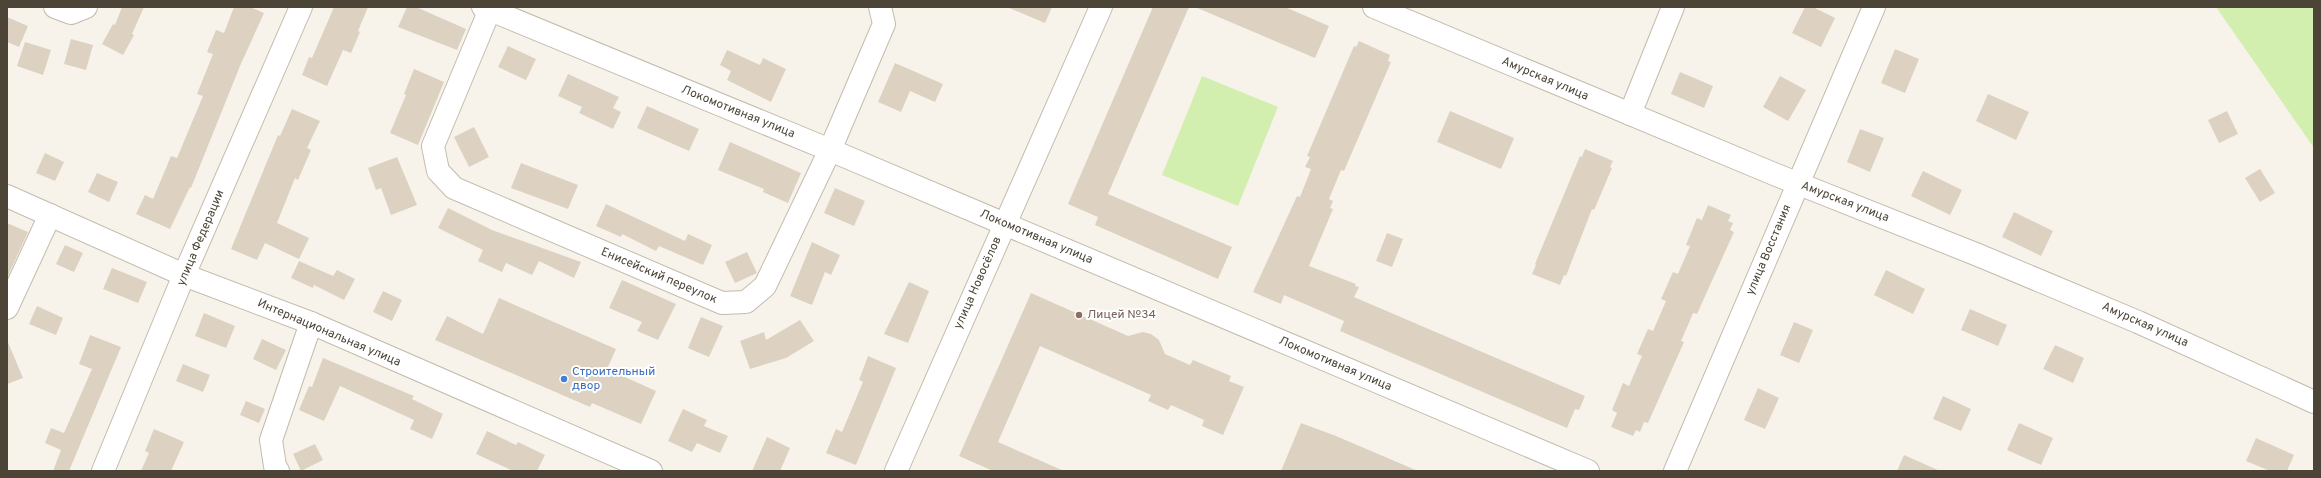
<svg xmlns="http://www.w3.org/2000/svg" width="2321" height="478" viewBox="0 0 2321 478" font-family="Overpass,sans-serif">
	<style>
		.green { fill: #d2efb0 }
		.building { fill: #ddd2c1 }
		.lines { fill: none; stroke-linecap: round; stroke-linejoin: round }
		.minor-casing { stroke: #c4bbac; stroke-width: 24 }
		.minor { stroke: #fff; stroke-width: 22 }
		.education-dot { fill: #8d6e63; stroke: #fff; stroke-width: 1.5 }
		.shop-dot { fill: #3f7fe0; stroke: #fff; stroke-width: 1.5 }
		.labels { text-anchor: middle; dominant-baseline: central; stroke-width: 4; stroke-linejoin: round; paint-order: stroke }
		.street-label { font-size: 12px; fill: #4c4437; stroke: #fff }
		.education-label { font-size: 12px; fill: #785e54; stroke: #fff; text-anchor: start }
		.shop-label { font-size: 12px; fill: #366cbe; stroke: #fff; text-anchor: start }
	</style>
	<rect width="100%" height="100%" fill="#f7f3eb"/>
	<g class="green">
		<polygon points="2216,7 2314,7 2314,148"/>
		<polygon points="1202,76 1278,107 1238,206 1162,175"/>
	</g>
	<g class="building">
		<polygon points="122,7 144,7 132,34 134,35 123,55 102,44 113,24 115,25"/>
		<polygon points="234,7 250,7 264,13 240,66 191,188 190,187 170,229 136,214 145,195 153,199 171,156 177,158 203,96 197,94 213,54 207,52 216,30 224,33"/>
		<polygon points="334,7 368,7 358,31 360,32 351,53 343,50 327,86 302,75 309,57 312,58"/>
		<polygon points="407,7 416,7 466,29 457,50 398,27"/>
		<polygon points="1007,7 1052,7 1045,23"/>
		<polygon points="1153,7 1189,7 1108,194 1232,247 1218,279 1095,225 1098,217 1068,204"/>
		<polygon points="1195,7 1285,7 1329,26 1315,58"/>
		<polygon points="1805,7 1813,7 1835,18 1821,47 1792,33"/>
		<polygon points="7,17 28,26 19,47 7,42"/>
		<polygon points="71,39 93,45 86,70 64,64"/>
		<polygon points="1359,41 1390,55 1388,61 1391,62 1344,171 1341,170 1329,199 1333,201 1330,208 1333,209 1309,266 1356,284 1355,286 1359,287 1354,297 1585,396 1579,410 1575,409 1567,428 1340,331 1344,321 1284,295 1281,304 1253,292 1297,196 1300,197 1311,169 1305,167 1310,157 1307,156 1354,46 1356,47"/>
		<polygon points="25,42 51,50 43,75 17,66"/>
		<polygon points="508,46 536,59 526,80 498,67"/>
		<polygon points="1895,49 1919,59 1905,93 1881,83"/>
		<polygon points="727,50 760,65 763,58 786,69 771,102 727,80 731,71 720,65"/>
		<polygon points="895,63 943,84 935,102 910,91 901,112 878,102"/>
		<polygon points="414,69 444,82 418,145 390,133 406,95 404,94"/>
		<polygon points="1680,72 1713,86 1704,108 1671,94"/>
		<polygon points="568,74 619,97 613,108 621,112 613,129 579,113 582,107 558,96"/>
		<polygon points="1780,76 1806,90 1788,121 1763,107"/>
		<polygon points="1988,94 2029,112 2016,140 1976,121"/>
		<polygon points="647,106 699,129 689,151 637,128"/>
		<polygon points="292,109 320,121 307,148 311,150 298,180 295,178 277,223 309,238 299,259 265,243 257,260 231,249 278,135 280,136"/>
		<polygon points="1450,111 1514,138 1501,169 1437,142"/>
		<polygon points="2227,111 2238,134 2219,143 2208,120"/>
		<polygon points="474,127 489,157 469,167 454,137"/>
		<polygon points="1860,129 1884,138 1870,172 1847,162"/>
		<polygon points="730,142 801,173 788,203 763,192 764,189 718,170"/>
		<polygon points="1585,149 1613,161 1610,167 1612,168 1594,210 1592,209 1566,276 1564,275 1560,285 1532,274 1536,265 1535,264 1580,156 1582,157"/>
		<polygon points="45,153 64,162 55,181 36,173"/>
		<polygon points="397,157 417,205 391,215 381,188 376,190 368,168"/>
		<polygon points="521,163 578,185 568,209 511,188"/>
		<polygon points="2260,169 2275,193 2260,202 2245,178"/>
		<polygon points="1923,171 1962,190 1950,215 1911,196"/>
		<polygon points="97,173 118,182 109,202 88,192"/>
		<polygon points="835,188 865,201 854,226 824,213"/>
		<polygon points="606,204 685,241 688,234 712,245 703,265 659,246 656,251 622,234 621,237 596,226"/>
		<polygon points="1708,205 1731,215 1728,221 1733,223 1730,230 1734,232 1697,314 1693,313 1688,325 1681,341 1684,342 1648,423 1644,422 1640,432 1636,430 1633,436 1611,427 1617,413 1612,410 1623,383 1629,386 1642,356 1637,354 1648,329 1653,331 1666,301 1661,299 1673,272 1678,274 1690,246 1686,245 1697,218 1702,220"/>
		<polygon points="448,208 492,230 581,262 574,278 539,261 532,275 506,263 502,272 478,261 483,250 438,228"/>
		<polygon points="2014,212 2053,231 2041,256 2002,237"/>
		<polygon points="7,223 28,232 7,278"/>
		<polygon points="1387,233 1403,239 1392,267 1376,261"/>
		<polygon points="812,242 840,255 831,275 825,272 812,305 790,296"/>
		<polygon points="65,245 83,253 74,272 56,264"/>
		<polygon points="747,252 757,273 735,283 725,262"/>
		<polygon points="299,261 333,276 337,270 355,279 344,300 314,285 313,288 291,278"/>
		<polygon points="112,268 147,282 138,303 103,289"/>
		<polygon points="1886,270 1925,289 1913,314 1874,295"/>
		<polygon points="622,280 676,304 658,340 637,331 642,322 609,308"/>
		<polygon points="909,282 929,291 908,343 884,334"/>
		<polygon points="383,291 402,300 392,321 373,312"/>
		<polygon points="1031,293 1128,336 1143,332 1151,334 1159,340 1165,354 1190,365 1193,360 1231,376 1229,381 1244,387 1223,435 1202,426 1204,420 1171,405 1168,410 1148,401 1151,395 1040,346 998,442 1064,471 993,471 959,456"/>
		<polygon points="499,298 616,349 607,369 656,391 641,424 592,403 590,407 435,340 447,316 483,334"/>
		<polygon points="37,306 63,318 56,335 29,324"/>
		<polygon points="1970,309 2007,325 1998,346 1961,330"/>
		<polygon points="204,313 235,326 226,348 195,336"/>
		<polygon points="701,317 723,326 709,357 688,348"/>
		<polygon points="800,320 814,341 786,358 750,369 740,341 764,332 766,340"/>
		<polygon points="1794,322 1813,330 1799,363 1780,355"/>
		<polygon points="90,335 121,347 69,471 53,471 61,450 45,443 51,428 64,433 92,369 79,364"/>
		<polygon points="262,339 286,350 276,370 253,359"/>
		<polygon points="7,340 23,378 7,384"/>
		<polygon points="2055,345 2084,358 2073,383 2043,369"/>
		<polygon points="868,356 896,368 856,465 826,453 836,429 842,432 863,382 859,380"/>
		<polygon points="323,358 414,396 412,399 443,414 432,439 410,429 414,420 340,386 324,421 299,410 309,386 312,387"/>
		<polygon points="183,364 210,375 203,392 176,381"/>
		<polygon points="1758,388 1779,398 1765,429 1744,420"/>
		<polygon points="1943,396 1971,409 1961,431 1933,419"/>
		<polygon points="246,401 265,409 259,423 240,415"/>
		<polygon points="683,409 707,420 704,426 728,436 720,453 697,443 692,452 668,441"/>
		<polygon points="1301,423 1336,436 1418,471 1281,471"/>
		<polygon points="2019,423 2053,438 2041,465 2007,450"/>
		<polygon points="154,429 184,442 171,471 141,471 149,453 145,451"/>
		<polygon points="487,431 516,445 518,442 545,455 537,471 513,471 476,454"/>
		<polygon points="767,437 790,448 780,471 752,471"/>
		<polygon points="2256,438 2294,455 2287,471 2270,471 2246,461"/>
		<polygon points="315,444 323,460 301,471 293,454"/>
		<polygon points="1904,455 1940,471 1897,471"/>
	</g>
	<g class="lines">
		<defs>
			<g id="minor">
				<polyline points="55,7 71,13 86,7"/>
				<polyline points="483,7 830,150 1588,471"/>
				<polyline points="491,7 433,146 438,171 454,188 722,303 746,302 765,286 830,150 884,24 880,7"/>
				<polyline points="1374,7 1774,174 1978,255 2138,322 2314,402"/>
				<polyline points="1630,114 1673,7"/>
				<polyline points="7,196 184,275 311,323 651,471"/>
				<polyline points="7,308 50,215"/>
				<polyline points="103,471 184,275 301,7"/>
				<polyline points="278,471 275,466 271,440 311,323"/>
				<polyline points="896,471 1101,7"/>
				<polyline points="1675,471 1874,7"/>
			</g>
		</defs>
		<use href="#minor" class="minor-casing"/>
		<use href="#minor" class="minor"/>
	</g>
	<circle class="education-dot" cx="1079" cy="315" r="4"/>
	<circle class="shop-dot" cx="564" cy="379" r="4"/>
	<g class="labels">
		<g class="street-label">
			<text transform="translate(1545 79) rotate(23)">Амурская улица</text>
			<text transform="translate(738 112) rotate(22)">Локомотивная улица</text>
			<text transform="translate(1845 202) rotate(21)">Амурская улица</text>
			<text transform="translate(1036 237) rotate(23)">Локомотивная улица</text>
			<text transform="translate(201 238) rotate(-67)">улица Федерации</text>
			<text transform="translate(1769 250) rotate(-67)">улица Восстания</text>
			<text transform="translate(659 276) rotate(23)">Енисейский переулок</text>
			<text transform="translate(978 283) rotate(-66)">улица Новосёлов</text>
			<text transform="translate(2145 325) rotate(24)">Амурская улица</text>
			<text transform="translate(329 333) rotate(23)">Интернациональная улица</text>
			<text transform="translate(1335 364) rotate(23)">Локомотивная улица</text>
		</g>
		<g class="education-label">
			<text x="1087" y="315">Лицей №34</text>
		</g>
		<g class="shop-label">
			<text x="572" y="372">Строительный<tspan x="572" dy="14">двор</tspan></text>
		</g>
	</g>
	<rect width="2321" height="478" fill="none" stroke="#4c4437" stroke-width="16"/>
</svg>
